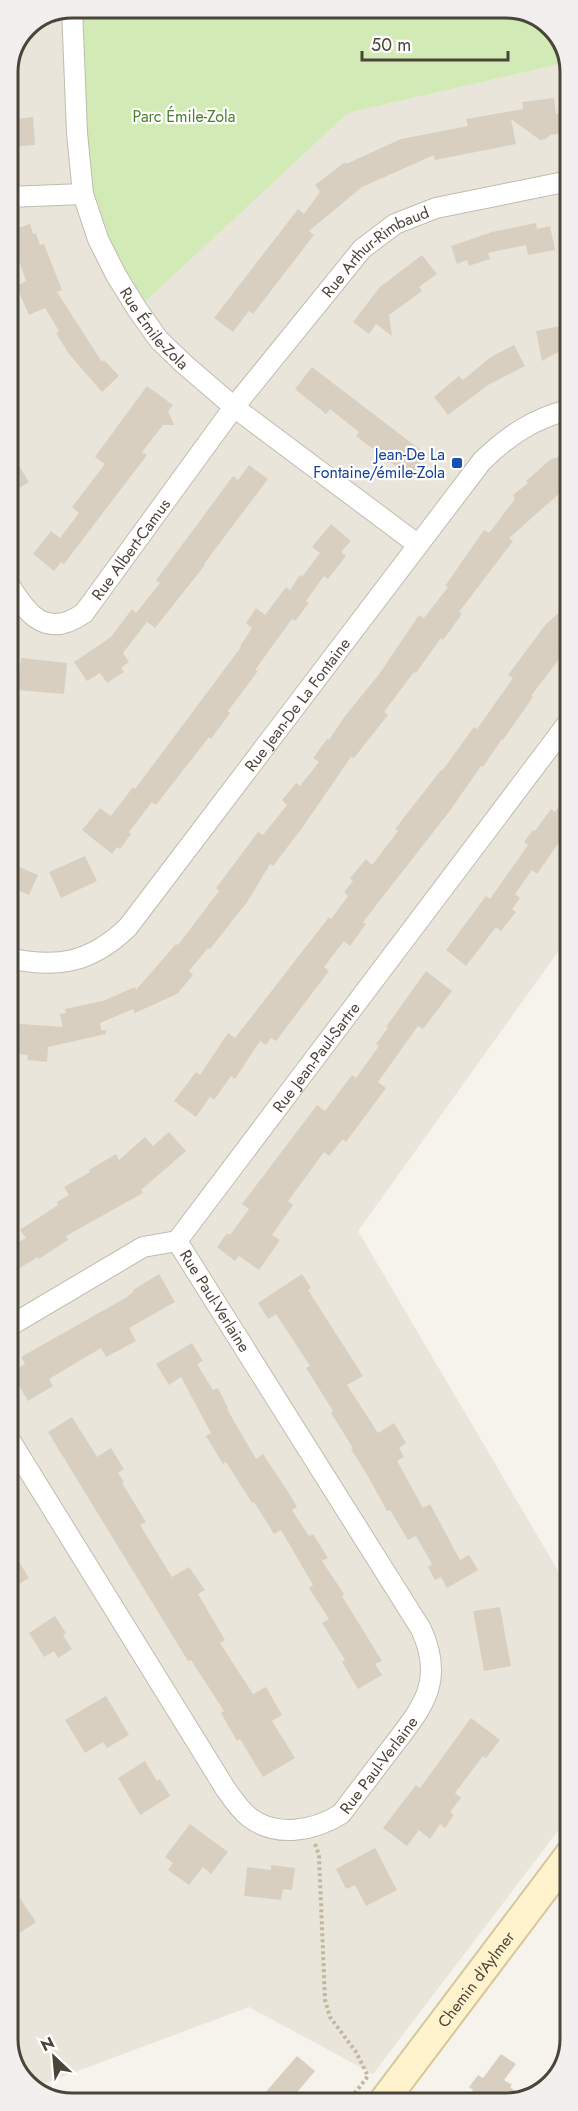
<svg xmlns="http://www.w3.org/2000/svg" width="578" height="2111" viewBox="0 0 578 2111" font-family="Jost,sans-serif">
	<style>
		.residential { fill: #eae5da }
		.green { fill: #d2eab5 }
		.building { fill: #d8cfc1 }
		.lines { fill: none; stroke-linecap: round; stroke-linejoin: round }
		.street-casing { stroke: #c2bbae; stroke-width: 22 }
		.secondary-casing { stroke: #d6c79b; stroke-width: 32 }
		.path { stroke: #c4b79f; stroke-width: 4; stroke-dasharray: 3 3; stroke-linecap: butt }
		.street { stroke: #fff; stroke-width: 20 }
		.secondary { stroke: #fff3cd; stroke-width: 28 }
		.transit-dot { fill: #1a4fb4; stroke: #fff; stroke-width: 2 }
		.labels { text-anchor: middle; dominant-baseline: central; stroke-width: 4.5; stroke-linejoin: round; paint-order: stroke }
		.park-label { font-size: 16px; fill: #4a7f2a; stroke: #fff }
		.street-label { font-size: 16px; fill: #4b4439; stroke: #fff }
		.transit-label { font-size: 16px; fill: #164399; stroke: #fff; text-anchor: end }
		.rim { fill: none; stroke: #4b4439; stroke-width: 3 }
	</style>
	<rect width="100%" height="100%" fill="#f6f3ec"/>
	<polygon class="residential" points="72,8 137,308 348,113 569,62 570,935 358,1231 570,1591 570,1815 373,2074 249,2007 32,2088 9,2052 8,72 27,26"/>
	<polygon class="green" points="72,8 514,8 549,24 569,62 348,113 137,309 83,194"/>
	<g class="building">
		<polygon points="554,98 556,114 567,112 569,132 550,135 546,139 540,140 511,119 516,144 435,160 434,155 362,187 309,231 314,235 253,314 249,311 233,332 214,318 298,209 304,214 320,192 315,185 345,162 346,164 401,139 468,126 466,119 523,109 522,102"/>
		<polygon points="33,117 35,145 8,147 8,120"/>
		<polygon points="536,223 537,229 550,226 555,250 528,255 526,245 488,253 490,259 469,266 467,260 457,264 451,246 492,232"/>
		<polygon points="30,224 33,234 36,233 40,245 44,244 62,290 57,292 102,362 104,360 119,376 102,392 69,354 56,333 59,331 45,308 29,315 16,286 26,281 9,231"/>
		<polygon points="422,255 437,274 419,287 422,291 389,315 392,336 376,324 369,334 353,322 380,287"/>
		<polygon points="569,324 569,346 542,361 536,331"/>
		<polygon points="514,345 525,366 488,385 448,415 434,397 459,376 463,380 491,357"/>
		<polygon points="312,367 427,455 410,477 356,436 359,432 330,409 326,414 295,389"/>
		<polygon points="147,386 173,405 168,411 174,425 163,425 142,452 147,455 64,564 61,562 54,571 33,554 51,531 60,538 79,513 72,507 105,464 95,457"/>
		<polygon points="8,448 29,482 8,495"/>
		<polygon points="569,454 569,485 509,538 513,541 459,612 462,614 443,640 441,638 416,673 414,672 384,712 388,715 354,758 351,757 302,828 273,866 270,864 248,901 210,949 208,948 189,971 193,975 177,994 135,1013 133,1009 100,1023 101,1030 106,1030 106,1034 48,1047 47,1062 27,1060 28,1055 8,1053 8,1023 63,1027 60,1014 66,1013 65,1009 103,1001 135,987 136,990 176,944 178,945 219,891 216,888 258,832 263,835 287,805 282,800 296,783 300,786 319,762 313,758 327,739 329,740 345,716 380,673 419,615 424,618 448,587 445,586 484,530 489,533 515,499 513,495 528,483 526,481 551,459"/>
		<polygon points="249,465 268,479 204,564 205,565 155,628 147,622 123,653 129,662 121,668 124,672 107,683 100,673 87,681 74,662 111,637 132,609 136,613 160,583 156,580 233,476 238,480"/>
		<polygon points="331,524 351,541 341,552 346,556 328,579 324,576 306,601 309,603 295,621 292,619 255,670 258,671 228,711 230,713 211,739 209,737 156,805 152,802 129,832 131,834 120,849 117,847 112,854 82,830 100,808 111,816 133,787 135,789 241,647 240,646 252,628 246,623 256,608 265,615 286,587 290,590 300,575 302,577 320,553 312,547"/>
		<polygon points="570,603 570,640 558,650 563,654 531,696 533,697 503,740 502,739 483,767 481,766 449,812 363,922 366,924 350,946 344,941 324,967 329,971 276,1041 271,1038 266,1045 260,1041 235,1079 231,1076 214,1100 210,1097 196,1117 174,1101 196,1072 200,1075 228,1033 235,1038 329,917 331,919 348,896 344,892 353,881 350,878 366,859 372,865 398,831 395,829 441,770 442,771 474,727 477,729 513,678 508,675 546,624"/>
		<polygon points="21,658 67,663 64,694 17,690"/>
		<polygon points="570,791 570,849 560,841 537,874 532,870 515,894 520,898 512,909 516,912 501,931 496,927 466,966 446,950 486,896 490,899 528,845 524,842 533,830 535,831 551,809 555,812"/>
		<polygon points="85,856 97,881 61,898 49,872"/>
		<polygon points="8,862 38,875 29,895 20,891 8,915"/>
		<polygon points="426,971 452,991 423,1029 418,1026 378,1082 386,1088 346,1142 343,1139 329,1156 324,1152 288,1201 293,1205 272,1235 280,1240 259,1270 239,1256 235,1261 217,1247 227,1233 230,1235 249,1209 242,1204 317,1105 325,1111 352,1075 356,1078 379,1046 376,1044 388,1028 386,1027"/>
		<polygon points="169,1132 186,1151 141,1190 143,1193 66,1236 68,1240 39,1259 38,1257 8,1275 8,1248 26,1238 20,1230 58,1205 57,1202 69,1195 64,1187 90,1172 89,1170 116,1154 119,1160 145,1137 153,1146"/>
		<polygon points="159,1274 175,1302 129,1328 136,1341 106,1357 101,1348 49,1379 53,1386 28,1401 11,1372 25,1364 21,1357 127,1297 134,1291 133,1290"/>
		<polygon points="302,1274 311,1288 308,1290 363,1376 347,1385 378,1433 394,1423 406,1443 399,1448 404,1457 397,1461 423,1508 430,1504 460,1560 469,1555 478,1570 447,1588 441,1577 435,1580 428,1567 432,1564 416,1536 408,1540 390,1510 387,1511 369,1478 351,1449 353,1448 331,1413 333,1411 306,1368 310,1366 276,1314 268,1319 258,1303"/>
		<polygon points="192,1343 203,1361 197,1364 213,1390 218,1388 228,1408 227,1409 256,1459 263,1454 287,1490 297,1507 292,1510 309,1536 313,1534 328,1558 322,1561 344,1594 342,1596 382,1661 375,1664 382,1675 358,1689 342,1662 345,1660 322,1623 329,1619 309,1588 313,1585 281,1530 274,1534 254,1502 252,1503 226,1462 223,1464 206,1436 211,1433 181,1377 169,1385 156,1364"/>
		<polygon points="72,1417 97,1457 111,1448 124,1469 118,1473 124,1482 122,1483 146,1522 140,1525 172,1577 189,1567 205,1590 198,1594 225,1640 220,1643 253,1694 266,1687 282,1715 272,1721 295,1758 263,1777 240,1739 237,1741 221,1713 224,1711 191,1660 188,1661 48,1432"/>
		<polygon points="8,1544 29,1578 14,1587 9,1578"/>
		<polygon points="500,1607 511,1666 484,1671 473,1611"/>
		<polygon points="55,1616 66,1633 63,1635 72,1649 58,1658 54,1651 44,1657 29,1633"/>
		<polygon points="106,1696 129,1735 107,1748 103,1742 85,1753 65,1720"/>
		<polygon points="471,1718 500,1740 486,1758 483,1756 455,1793 461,1798 450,1812 454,1815 445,1828 440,1824 430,1839 419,1830 407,1846 383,1828 416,1785 420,1788"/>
		<polygon points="145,1761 157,1781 160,1779 170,1796 140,1815 118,1778"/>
		<polygon points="190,1824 228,1852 211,1874 203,1867 189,1885 168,1870 173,1863 165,1857"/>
		<polygon points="375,1848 397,1890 366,1906 355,1885 346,1889 336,1869"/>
		<polygon points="271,1865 295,1868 292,1890 283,1889 281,1900 244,1896 247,1867 271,1870"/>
		<polygon points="9,1882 36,1922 9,1940"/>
		<polygon points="501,2054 516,2064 504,2080 512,2085 510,2087 525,2099 519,2102 465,2102 473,2090 469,2087 478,2075 483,2078"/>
		<polygon points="297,2056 315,2071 288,2103 276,2103 265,2093"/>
	</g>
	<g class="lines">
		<defs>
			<g id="street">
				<path id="s1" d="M72 8 77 133 83 194 98 239 116 275 137 309 159 340 184 364 234 407 417 544"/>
				<polyline points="8,197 83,194"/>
				<path id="s2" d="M8 583C27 614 46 640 84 613L234 407 362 249 395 224 436 208 569 181"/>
				<path id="s3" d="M8 958C57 969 91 963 128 927L482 461C508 436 534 418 569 410"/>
				<path id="s4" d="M8 1327 143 1247 177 1241 570 720"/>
				<path id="s5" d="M8 1437 225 1788C232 1798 239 1809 249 1817 276 1838 314 1831 341 1814 357 1793 373 1772 389 1751 421 1709 446 1683 421 1629L177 1241"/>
			</g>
			<g id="secondary">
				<path id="s6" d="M383 2102 570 1854"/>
			</g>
		</defs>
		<use href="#street" class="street-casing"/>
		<use href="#secondary" class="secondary-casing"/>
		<polyline class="path" points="315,1844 319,1855 325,2000 330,2017 356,2052 368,2076 348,2102"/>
		<use href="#street" class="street"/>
		<use href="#secondary" class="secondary"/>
	</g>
	<rect class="transit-dot" x="451" y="457" width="12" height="12" rx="3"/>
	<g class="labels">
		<g class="park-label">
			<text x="184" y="116">Parc Émile-Zola</text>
		</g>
		<g class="street-label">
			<text stroke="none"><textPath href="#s2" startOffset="564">Rue Arthur-Rimbaud</textPath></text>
			<text stroke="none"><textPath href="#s1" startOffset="340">Rue Émile-Zola</textPath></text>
			<text stroke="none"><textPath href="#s2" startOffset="176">Rue Albert-Camus</textPath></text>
			<text stroke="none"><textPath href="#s3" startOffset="410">Rue Jean-De La Fontaine</textPath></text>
			<text stroke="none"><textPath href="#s4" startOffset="422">Rue Jean-Paul-Sartre</textPath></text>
			<text transform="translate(215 1301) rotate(58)">Rue Paul-Verlaine</text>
			<text stroke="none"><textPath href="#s5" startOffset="610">Rue Paul-Verlaine</textPath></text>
			<text stroke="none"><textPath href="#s6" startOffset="154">Chemin d'Aylmer</textPath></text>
		</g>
		<g class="transit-label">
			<text x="445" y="454">Jean-De La<tspan x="445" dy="18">Fontaine/émile-Zola</tspan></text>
		</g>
	</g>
	<path d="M0 0H578V2111H0ZM72 18H506A54 54 0 0 1 560 72V2039A54 54 0 0 1 506 2093H72A54 54 0 0 1 18 2039V72A54 54 0 0 1 72 18Z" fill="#f1f0ef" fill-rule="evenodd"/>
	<path class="rim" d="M72 18H506A54 54 0 0 1 560 72V2039A54 54 0 0 1 506 2093H72A54 54 0 0 1 18 2039V72A54 54 0 0 1 72 18Z"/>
	<g transform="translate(54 2057) rotate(334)" stroke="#ffffff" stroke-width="4.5" paint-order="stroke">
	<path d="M0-4.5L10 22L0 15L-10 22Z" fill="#4b4439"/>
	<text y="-9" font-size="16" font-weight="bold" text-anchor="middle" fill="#4b4439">N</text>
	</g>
	<path d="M362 51v9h146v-9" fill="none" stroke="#4b4439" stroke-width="3"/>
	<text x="371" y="51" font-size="18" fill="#4b4439" stroke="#ffffff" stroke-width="4.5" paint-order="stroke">50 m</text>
</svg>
